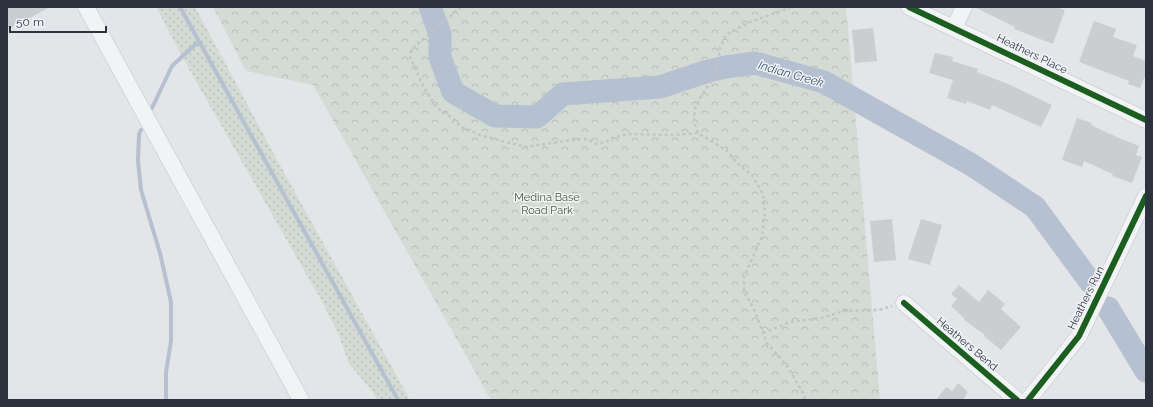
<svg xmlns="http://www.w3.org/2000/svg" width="1153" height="407" viewBox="0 0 1153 407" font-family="Raleway,sans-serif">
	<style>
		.grass { fill: url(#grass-dots) }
		.forest { fill: url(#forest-crowns) }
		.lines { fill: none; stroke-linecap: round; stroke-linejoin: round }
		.stream { stroke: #b5c1d0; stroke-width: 4 }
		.river { stroke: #b5c1d0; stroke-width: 23 }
		.building { fill: #cbcdd0 }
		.minor-casing { stroke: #c2c3c6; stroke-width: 17 }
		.path { stroke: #c4c4c7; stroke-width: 2.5; stroke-dasharray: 3 3; stroke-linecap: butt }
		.minor { stroke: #f2f3f4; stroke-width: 16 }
		.cycleway-casing { stroke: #f1f3f6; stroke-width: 8 }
		.cycleway { stroke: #1b5e20; stroke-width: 6 }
		.labels { text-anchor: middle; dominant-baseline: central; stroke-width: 3; stroke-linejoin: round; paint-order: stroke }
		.street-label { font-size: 11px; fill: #2c333f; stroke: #f1f3f6 }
		.park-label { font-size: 11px; fill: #40593a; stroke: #f1f3f6 }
		.water-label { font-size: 12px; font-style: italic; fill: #3a526e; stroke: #f1f3f6 }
	</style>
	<defs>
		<pattern id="grass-dots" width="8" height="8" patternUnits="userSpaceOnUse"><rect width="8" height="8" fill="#d4dbd4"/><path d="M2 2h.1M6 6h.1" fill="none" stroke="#b6bcb7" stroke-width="1.8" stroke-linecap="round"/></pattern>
		<pattern id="forest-crowns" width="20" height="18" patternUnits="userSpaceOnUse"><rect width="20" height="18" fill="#d4dbd4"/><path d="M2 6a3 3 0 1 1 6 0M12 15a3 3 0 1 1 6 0" fill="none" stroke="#b6bcb7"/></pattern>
	</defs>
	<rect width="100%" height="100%" fill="#e3e5e8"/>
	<polygon class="grass" points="156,7 195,7 275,156 410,400 377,400 373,392 349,364 339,335 321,300 189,69"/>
	<polygon class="forest" points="213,7 846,7 880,400 491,400 313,85 246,71"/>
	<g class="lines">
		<g class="stream">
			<polyline points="180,7 398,400"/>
			<polyline points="152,108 172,66 199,41"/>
			<polyline points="141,130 139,134 138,161 141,190 160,253 171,302 171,341 166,372 166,400"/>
		</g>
		<g class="river">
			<polyline points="430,7 440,34 440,57 453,92 495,116 537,117 563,94 660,87 708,71 726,67 755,63 824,82 972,165 1035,207 1091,283"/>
			<polyline points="1108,308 1146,371"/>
		</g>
	</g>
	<g class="building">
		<polygon points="7,7 50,7 7,30"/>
		<polygon points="974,7 1055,7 1065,10 1053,44 1014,29 1015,27"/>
		<polygon points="1094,21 1116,29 1113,37 1137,45 1133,56 1146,61 1146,78 1144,78 1140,88 1128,84 1129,81 1079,62"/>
		<polygon points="873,28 877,61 855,63 852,30"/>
		<polygon points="935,53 953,57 952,61 978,69 977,72 1008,84 1052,105 1041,127 992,105 990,110 967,101 966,104 947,98 953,80 929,73"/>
		<polygon points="1077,118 1092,123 1091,125 1119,138 1139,146 1136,155 1142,157 1132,183 1112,176 1113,174 1084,161 1082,167 1062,160"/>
		<polygon points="892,219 896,260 874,262 870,221"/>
		<polygon points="921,219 942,225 930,265 908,259"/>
		<polygon points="959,285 979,302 988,290 1005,304 1001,309 1021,327 1001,350 984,336 985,335 964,320 965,319 951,306 957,299 951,294"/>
		<polygon points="958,383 968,392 963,400 936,400 946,387 952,391"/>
	</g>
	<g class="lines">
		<defs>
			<g id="minor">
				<polyline points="86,7 301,400"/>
				<polyline points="909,7 1146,120"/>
				<polyline points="954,28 964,7"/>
				<polyline points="904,303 1017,400"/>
				<polyline points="1028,400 1079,336 1146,196"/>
			</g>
		</defs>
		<use href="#minor" class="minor-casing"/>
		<g class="path">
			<polyline points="461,7 416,45 411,51 410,57 424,88 437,108 454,119 460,126 480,135 525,147 579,139 588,139 597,144 606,142 612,138 629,134 672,135 698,133"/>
			<polyline points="791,7 748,23 726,35 720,48 716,75 702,95 695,108 694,122 698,133 726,150 738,164 752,175 763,194 765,213 762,236 744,277 744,292 754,309 767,343 787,366 803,393 805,400"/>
			<polyline points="763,333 790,322 821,318 844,311 879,310 892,306"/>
		</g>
		<use href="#minor" class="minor"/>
		<defs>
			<g id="cycleway">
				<polyline points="909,7 1146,120"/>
				<polyline points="904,303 1017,400"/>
				<polyline points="1028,400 1079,336 1146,196"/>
			</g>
		</defs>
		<use href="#cycleway" class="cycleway-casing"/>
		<use href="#cycleway" class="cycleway"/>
	</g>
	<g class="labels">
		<g class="street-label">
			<text transform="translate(1032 54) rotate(26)">Heathers Place</text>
			<text transform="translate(1086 298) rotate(-64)">Heathers Run</text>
			<text transform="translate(967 344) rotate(40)">Heathers Bend</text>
		</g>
		<g class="park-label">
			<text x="547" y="197">Medina Base<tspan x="547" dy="13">Road Park</tspan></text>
		</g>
		<g class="water-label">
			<text transform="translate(791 74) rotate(16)">Indian Creek</text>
		</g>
	</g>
	<rect width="1153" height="407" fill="none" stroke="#2c333f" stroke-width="16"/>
	<path d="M10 26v6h96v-6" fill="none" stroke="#2c333f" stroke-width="2"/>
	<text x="16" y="26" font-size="12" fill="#2c333f" stroke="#f1f3f6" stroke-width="3" paint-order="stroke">50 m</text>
</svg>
